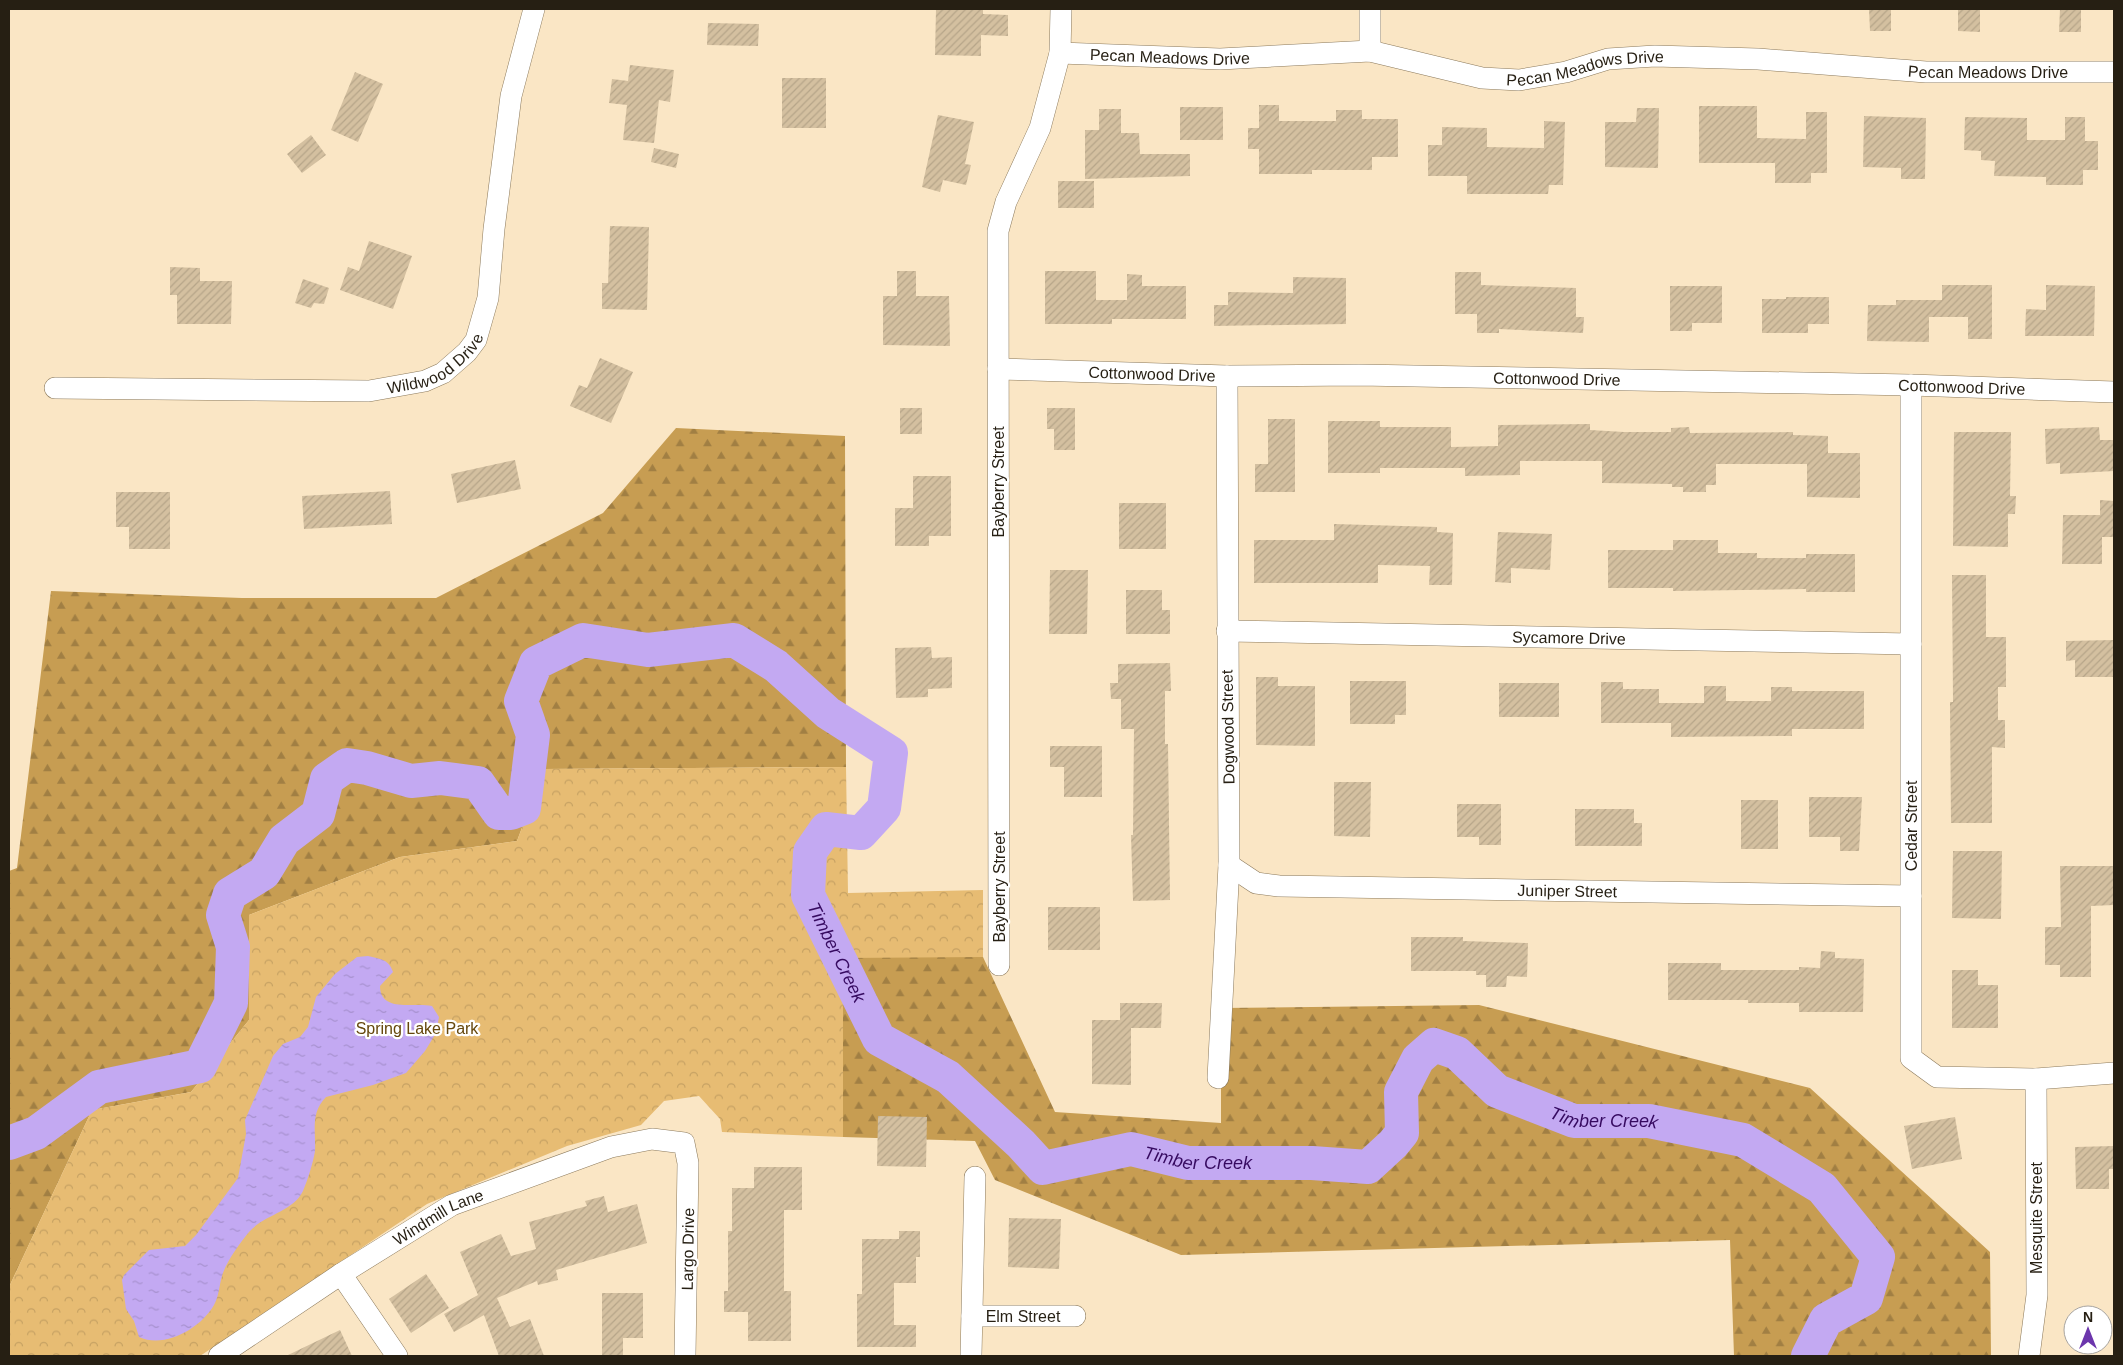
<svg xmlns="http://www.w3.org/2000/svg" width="2123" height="1365" viewBox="0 0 2123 1365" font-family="Arial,sans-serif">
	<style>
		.forest { fill: url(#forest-firs) }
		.park { fill: url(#park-crowns) }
		.water { fill: url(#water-ripples) }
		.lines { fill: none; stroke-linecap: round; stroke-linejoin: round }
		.river { stroke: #c3a9f2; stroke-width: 34 }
		.building { fill: url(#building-hatch) }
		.minor-casing { stroke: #8c7a5c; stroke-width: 22 }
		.minor { stroke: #fff; stroke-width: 21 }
		.labels { text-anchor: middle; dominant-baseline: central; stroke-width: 4.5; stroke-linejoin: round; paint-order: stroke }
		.street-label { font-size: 16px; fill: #261f13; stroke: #fff }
		.park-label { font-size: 16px; fill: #65470c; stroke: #fff }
		.water-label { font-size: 18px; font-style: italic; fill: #360a60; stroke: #fff }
	</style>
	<defs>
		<pattern id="forest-firs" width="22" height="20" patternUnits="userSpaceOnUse" patternTransform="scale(1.25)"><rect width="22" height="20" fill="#c79d52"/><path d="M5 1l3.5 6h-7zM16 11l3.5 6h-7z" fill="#a17f43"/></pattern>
		<pattern id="park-crowns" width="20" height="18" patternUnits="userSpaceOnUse" patternTransform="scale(1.25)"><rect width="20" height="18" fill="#e7bc73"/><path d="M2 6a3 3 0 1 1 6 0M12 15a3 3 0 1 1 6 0" fill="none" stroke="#c6a163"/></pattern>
		<pattern id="water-ripples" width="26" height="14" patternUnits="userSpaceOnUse" patternTransform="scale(1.25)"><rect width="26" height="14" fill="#c3a9f2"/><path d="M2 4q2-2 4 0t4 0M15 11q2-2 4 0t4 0" fill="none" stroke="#a791cf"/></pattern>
		<pattern id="building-hatch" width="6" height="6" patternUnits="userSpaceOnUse" patternTransform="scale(1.25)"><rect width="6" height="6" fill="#d4c0a0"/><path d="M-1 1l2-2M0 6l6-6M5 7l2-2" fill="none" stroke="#b6a589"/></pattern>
	</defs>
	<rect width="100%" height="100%" fill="#fae6c5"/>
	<g class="forest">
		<polygon points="676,428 845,436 846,767 544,769 517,841 400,857 249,915 249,1020 191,1092 92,1110 9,1287 9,871 17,868 51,591 242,598 436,598 603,513"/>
		<polygon points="843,957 983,957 1055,1112 1221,1123 1221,1008 1479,1005 1810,1088 1990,1252 1991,1356 1734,1356 1730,1240 1181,1255 995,1180 975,1141 843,1137"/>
	</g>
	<polygon class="park" points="846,767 848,893 983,890 983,957 843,958 843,1137 722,1132 720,1119 699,1096 664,1101 641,1125 567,1146 427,1204 200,1356 9,1356 9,1287 92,1110 191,1092 249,1020 249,915 400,857 517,841 544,769"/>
	<path class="water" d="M368 956C380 959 389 959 393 972L380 986C380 1013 415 1002 432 1006L439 1017 436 1033 425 1051 406 1073 373 1085 326 1097C310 1113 316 1131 315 1151 313 1163 308 1179 303 1191 293 1212 263 1215 249 1232 240 1243 226 1262 222 1276 219 1286 219 1296 214 1305 201 1328 165 1349 139 1337L134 1321 126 1309 122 1280 124 1275 149 1250 185 1246 196 1235 238 1178 246 1134 245 1120 273 1056 283 1044 300 1037 308 1027 316 997 335 974 357 957Z"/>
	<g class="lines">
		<path class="river" id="s1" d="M9 1143 36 1133 99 1087 200 1066 231 1003 233 947 223 915 230 894 264 873 284 840 318 814 327 779 347 765 367 768 411 781 440 778 478 783 499 813H511L524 808 533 735 521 701 536 663 583 640 648 650 734 640 776 666 828 713 891 753 884 808 861 833 826 829 810 852 808 895 879 1039 948 1077 1021 1144 1043 1168 1131 1149 1188 1163H1312L1368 1167 1393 1144 1402 1133 1401 1092 1418 1059 1434 1045 1457 1053 1497 1091 1574 1121H1649L1743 1140 1822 1188 1878 1257 1866 1298 1826 1320 1808 1356"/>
	</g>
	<g class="building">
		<polygon points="936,9 983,9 983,14 1008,15 1008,36 981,35 981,56 935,55"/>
		<polygon points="1869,9 1891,9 1891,31 1870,31"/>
		<polygon points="1958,9 1980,9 1980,32 1958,31"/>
		<polygon points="2060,9 2081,9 2081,32 2059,32"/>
		<polygon points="708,23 759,24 758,46 707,45"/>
		<polygon points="630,65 674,70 670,102 659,100 654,143 623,140 627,105 609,103 612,79 628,81"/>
		<polygon points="355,72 383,84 358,142 331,130"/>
		<rect x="782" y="78" width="44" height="50"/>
		<polygon points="1259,105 1279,105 1279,121 1336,121 1336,110 1362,110 1362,119 1398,119 1398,157 1372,157 1372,170 1312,170 1312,174 1259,174 1259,149 1248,149 1248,128 1259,128"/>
		<polygon points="1699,106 1757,106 1757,138 1806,139 1806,112 1827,112 1827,173 1811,173 1811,183 1775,183 1775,163 1699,163"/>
		<rect x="1180" y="107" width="43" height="33"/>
		<polygon points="1637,108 1659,108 1658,168 1605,167 1605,122 1636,122"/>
		<polygon points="1099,109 1121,109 1121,133 1139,133 1140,154 1190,154 1190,176 1085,179 1085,130 1099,130"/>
		<polygon points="938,115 974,122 965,164 971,165 966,185 943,180 940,192 922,187"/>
		<polygon points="1864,116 1926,118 1925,179 1901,179 1901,168 1863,167"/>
		<polygon points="1965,117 2027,118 2027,140 2065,140 2065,117 2085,117 2085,141 2098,141 2098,170 2083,170 2083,185 2046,185 2046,177 1994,176 1995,161 1981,160 1981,151 1964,150"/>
		<polygon points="1544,121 1565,122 1563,185 1549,185 1548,194 1467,194 1467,176 1428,176 1428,145 1442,145 1442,127 1487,128 1487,147 1544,148"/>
		<polygon points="311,135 326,155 302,173 287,154"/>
		<polygon points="654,148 679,154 676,168 651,162"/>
		<rect x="1058" y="181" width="36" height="27"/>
		<polygon points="610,226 649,227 647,310 602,309 602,283 608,283"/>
		<polygon points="369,241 412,256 393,309 340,290 348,267 359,271"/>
		<polygon points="170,267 200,268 200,281 232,281 231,324 177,324 177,295 170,295"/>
		<polygon points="897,271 916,271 916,296 949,296 950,346 883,345 883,296 897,296"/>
		<polygon points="1045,271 1096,271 1096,300 1127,300 1127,274 1142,275 1142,286 1186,286 1186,319 1112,319 1112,324 1045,324"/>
		<polygon points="1455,272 1481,272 1481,285 1576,288 1576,317 1584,317 1583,333 1499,329 1499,333 1477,333 1477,314 1455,314"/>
		<polygon points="1293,277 1346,278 1346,324 1214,326 1214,305 1228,305 1228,292 1293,293"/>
		<polygon points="303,279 329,288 324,304 314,303 311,308 295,303"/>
		<polygon points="1942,285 1992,285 1992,339 1968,339 1968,317 1929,317 1929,342 1867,341 1868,305 1896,305 1896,300 1942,300"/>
		<polygon points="2046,285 2095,286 2094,336 2025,336 2026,309 2046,310"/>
		<polygon points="1670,286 1722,286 1722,323 1692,323 1692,331 1670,331"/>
		<polygon points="1786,297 1829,297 1829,324 1808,324 1808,333 1762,333 1762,299 1786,299"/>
		<polygon points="600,358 633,372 611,423 570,406 579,385 587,388"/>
		<rect x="900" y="408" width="22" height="26"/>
		<polygon points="1047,408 1075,408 1075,450 1054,450 1054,429 1047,429"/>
		<polygon points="1268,419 1295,419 1295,492 1255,492 1255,464 1268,464"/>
		<polygon points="1328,421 1380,421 1380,427 1451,427 1451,447 1498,446 1498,425 1590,424 1590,430 1624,432 1671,432 1671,428 1689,427 1690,433 1793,432 1793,435 1828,436 1828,453 1860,453 1860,498 1807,497 1807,464 1716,464 1716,485 1706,485 1706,492 1683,492 1683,487 1672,487 1672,484 1602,483 1602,461 1520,461 1520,475 1465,476 1465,468 1380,468 1380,473 1328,473"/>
		<polygon points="2099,427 2100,440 2114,440 2114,471 2060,474 2060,463 2046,464 2045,429"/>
		<polygon points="1954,432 2011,432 2010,496 2016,496 2015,514 2008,514 2008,547 1953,546"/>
		<polygon points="515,460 521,489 457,503 451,474"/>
		<polygon points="913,476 951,476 951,536 929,536 929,546 895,546 895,508 913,508"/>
		<polygon points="390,491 392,524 304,529 302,496"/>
		<polygon points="116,492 170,492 170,549 129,549 129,527 116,527"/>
		<polygon points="2100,500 2114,501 2114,537 2102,537 2102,564 2062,564 2063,515 2100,515"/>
		<rect x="1119" y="503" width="47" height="46"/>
		<polygon points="1334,524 1437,527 1437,532 1453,533 1452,585 1429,585 1430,566 1378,565 1378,583 1254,583 1254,540 1334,540"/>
		<polygon points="1498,532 1552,534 1550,570 1511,568 1511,583 1495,582"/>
		<polygon points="1673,540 1718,540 1718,553 1757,553 1757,558 1806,558 1806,554 1855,554 1855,592 1806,592 1806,589 1673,591 1673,588 1608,588 1608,550 1673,550"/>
		<polygon points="1050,570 1088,570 1087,634 1049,634"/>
		<polygon points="1952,575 1986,575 1986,637 2006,637 2006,687 1998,687 1998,720 2005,720 2005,748 1992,747 1992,823 1951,823 1950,702 1953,702"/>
		<polygon points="1126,590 1162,590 1162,610 1170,610 1170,634 1126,634"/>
		<polygon points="2114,640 2114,677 2075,677 2075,660 2066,661 2066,641"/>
		<polygon points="931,647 932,658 952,657 952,688 928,689 928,697 896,698 895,648"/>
		<polygon points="1170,663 1171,691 1165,691 1165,744 1168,744 1170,900 1133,901 1131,835 1133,835 1134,729 1121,729 1121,699 1111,699 1110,683 1118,683 1118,664"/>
		<polygon points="1256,677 1278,677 1278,686 1315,686 1315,746 1256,745"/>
		<polygon points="1350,681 1406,681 1406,715 1395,715 1395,724 1350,724"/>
		<polygon points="1601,682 1623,682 1623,689 1659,689 1659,703 1704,703 1704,686 1726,686 1726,701 1771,701 1771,687 1792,687 1792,691 1864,691 1864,729 1792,729 1792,736 1671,737 1671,723 1601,723"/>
		<rect x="1499" y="683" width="60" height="34"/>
		<polygon points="1050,746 1102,746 1102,797 1064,797 1064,767 1050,767"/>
		<polygon points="1334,782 1371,782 1370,837 1334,836"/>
		<polygon points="1809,797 1862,797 1859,851 1840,851 1840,837 1809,837"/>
		<rect x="1741" y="800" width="37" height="49"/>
		<polygon points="1457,804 1501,804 1501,845 1479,845 1479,837 1457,837"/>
		<polygon points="1575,809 1634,809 1634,823 1642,823 1642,846 1575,846"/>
		<polygon points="1953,851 2002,851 2001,919 1952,918"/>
		<polygon points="2060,866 2114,866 2114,905 2091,906 2091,977 2060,977 2060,965 2045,965 2045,927 2061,927"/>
		<rect x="1048" y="907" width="52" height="43"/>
		<polygon points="1411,937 1463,937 1463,941 1528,943 1527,977 1507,976 1506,987 1486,987 1486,975 1476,975 1476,971 1411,971"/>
		<polygon points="1821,951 1835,952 1835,958 1864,959 1863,1012 1799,1012 1799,1003 1748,1003 1748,1000 1668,1000 1668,963 1721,963 1721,970 1799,970 1799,967 1820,968"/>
		<polygon points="1952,970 1978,970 1978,985 1998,985 1998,1028 1952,1028"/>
		<polygon points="1120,1003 1162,1003 1161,1028 1131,1028 1131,1085 1092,1084 1092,1020 1120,1020"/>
		<polygon points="878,1116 927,1117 926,1167 877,1166"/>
		<polygon points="1955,1117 1962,1159 1912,1169 1904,1126"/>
		<polygon points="2114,1146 2114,1169 2109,1169 2109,1189 2076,1189 2075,1147"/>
		<polygon points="754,1167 802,1167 802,1210 784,1210 784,1291 791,1291 791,1341 748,1341 748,1312 724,1312 724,1291 728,1291 728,1231 732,1231 732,1188 754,1188"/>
		<polygon points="604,1196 608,1212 637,1204 647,1243 556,1270 558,1280 538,1285 537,1281 497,1298 510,1327 530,1319 544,1356 499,1356 484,1315 454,1332 444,1314 478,1295 460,1252 501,1234 511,1256 536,1249 529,1222 587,1206 585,1201"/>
		<polygon points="1009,1218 1061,1219 1059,1269 1008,1267"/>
		<polygon points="899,1231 920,1231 920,1257 916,1257 916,1283 894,1283 894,1325 916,1325 916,1347 857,1347 857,1294 862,1294 862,1239 899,1239"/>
		<polygon points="426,1274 449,1308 411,1333 389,1299"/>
		<polygon points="602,1293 643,1293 643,1338 623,1338 623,1356 602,1356"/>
		<polygon points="340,1330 352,1356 286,1356"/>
	</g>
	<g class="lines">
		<defs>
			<g id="minor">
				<polyline points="1370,51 1370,9"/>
				<path id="s2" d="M1060 53 1220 59 1370 51 1482 78 1519 80 1566 72 1608 59 1655 56 1758 59 1926 72H2114"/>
				<path id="s3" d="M998 369 1227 376 1359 375 1911 385 2114 392"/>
				<polyline points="1911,385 1911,1058 1937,1077 2036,1079 2114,1073"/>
				<path id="s4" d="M55 388 369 391 425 381 443 373 467 352 476 340 488 298 494 229 511 96 534 9"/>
				<path id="s5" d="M1227 631 1911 644"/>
				<path id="s6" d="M1229 865 1256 883 1279 886 1911 896"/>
				<polyline points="999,965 998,231 1006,202 1040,128 1060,53 1061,9"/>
				<polyline points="1218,1078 1229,865 1227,376"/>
				<polyline points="341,1274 397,1356"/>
				<path id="s7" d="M972 1316H1075"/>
				<path id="s8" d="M219 1356 341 1274 452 1205 611 1147 652 1139 684 1143 688 1163 685 1356"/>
				<polyline points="971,1356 975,1177"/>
				<polyline points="2029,1356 2037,1295 2036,1079"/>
			</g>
		</defs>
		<use href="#minor" class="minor-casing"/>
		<use href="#minor" class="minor"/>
	</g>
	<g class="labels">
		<g class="street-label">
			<text stroke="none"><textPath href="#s2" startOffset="110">Pecan Meadows Drive</textPath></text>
			<text stroke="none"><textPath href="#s2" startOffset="530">Pecan Meadows Drive</textPath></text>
			<text stroke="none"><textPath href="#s2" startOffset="935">Pecan Meadows Drive</textPath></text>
			<text stroke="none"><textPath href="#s4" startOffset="388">Wildwood Drive</textPath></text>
			<text stroke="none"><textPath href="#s3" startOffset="154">Cottonwood Drive</textPath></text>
			<text stroke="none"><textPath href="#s3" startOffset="559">Cottonwood Drive</textPath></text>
			<text stroke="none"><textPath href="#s3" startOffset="964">Cottonwood Drive</textPath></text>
			<text transform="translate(998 482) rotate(-90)">Bayberry Street</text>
			<text stroke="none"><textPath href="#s5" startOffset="342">Sycamore Drive</textPath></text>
			<text transform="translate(1228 727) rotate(-91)">Dogwood Street</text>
			<text transform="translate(1911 826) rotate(-90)">Cedar Street</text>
			<text transform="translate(999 887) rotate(-90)">Bayberry Street</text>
			<text stroke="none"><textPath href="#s6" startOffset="344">Juniper Street</textPath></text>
			<text stroke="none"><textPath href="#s8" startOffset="260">Windmill Lane</textPath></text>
			<text transform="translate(2036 1218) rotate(-90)">Mesquite Street</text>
			<text transform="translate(688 1249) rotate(-89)">Largo Drive</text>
			<text stroke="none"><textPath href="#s7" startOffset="51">Elm Street</textPath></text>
		</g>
		<g class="park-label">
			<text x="417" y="1028">Spring Lake Park</text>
		</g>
		<g class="water-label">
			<text stroke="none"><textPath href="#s1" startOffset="1579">Timber Creek</textPath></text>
			<text stroke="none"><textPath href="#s1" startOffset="2554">Timber Creek</textPath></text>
			<text stroke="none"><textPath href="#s1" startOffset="2044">Timber Creek</textPath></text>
		</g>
	</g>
	<rect width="2123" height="1365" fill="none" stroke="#261f13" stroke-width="20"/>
	<g transform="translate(2088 1330)"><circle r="24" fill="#ffffff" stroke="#a8a5a1"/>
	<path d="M0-4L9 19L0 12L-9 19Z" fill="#6c36ac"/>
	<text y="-8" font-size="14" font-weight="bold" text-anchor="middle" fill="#261f13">N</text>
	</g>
</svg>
